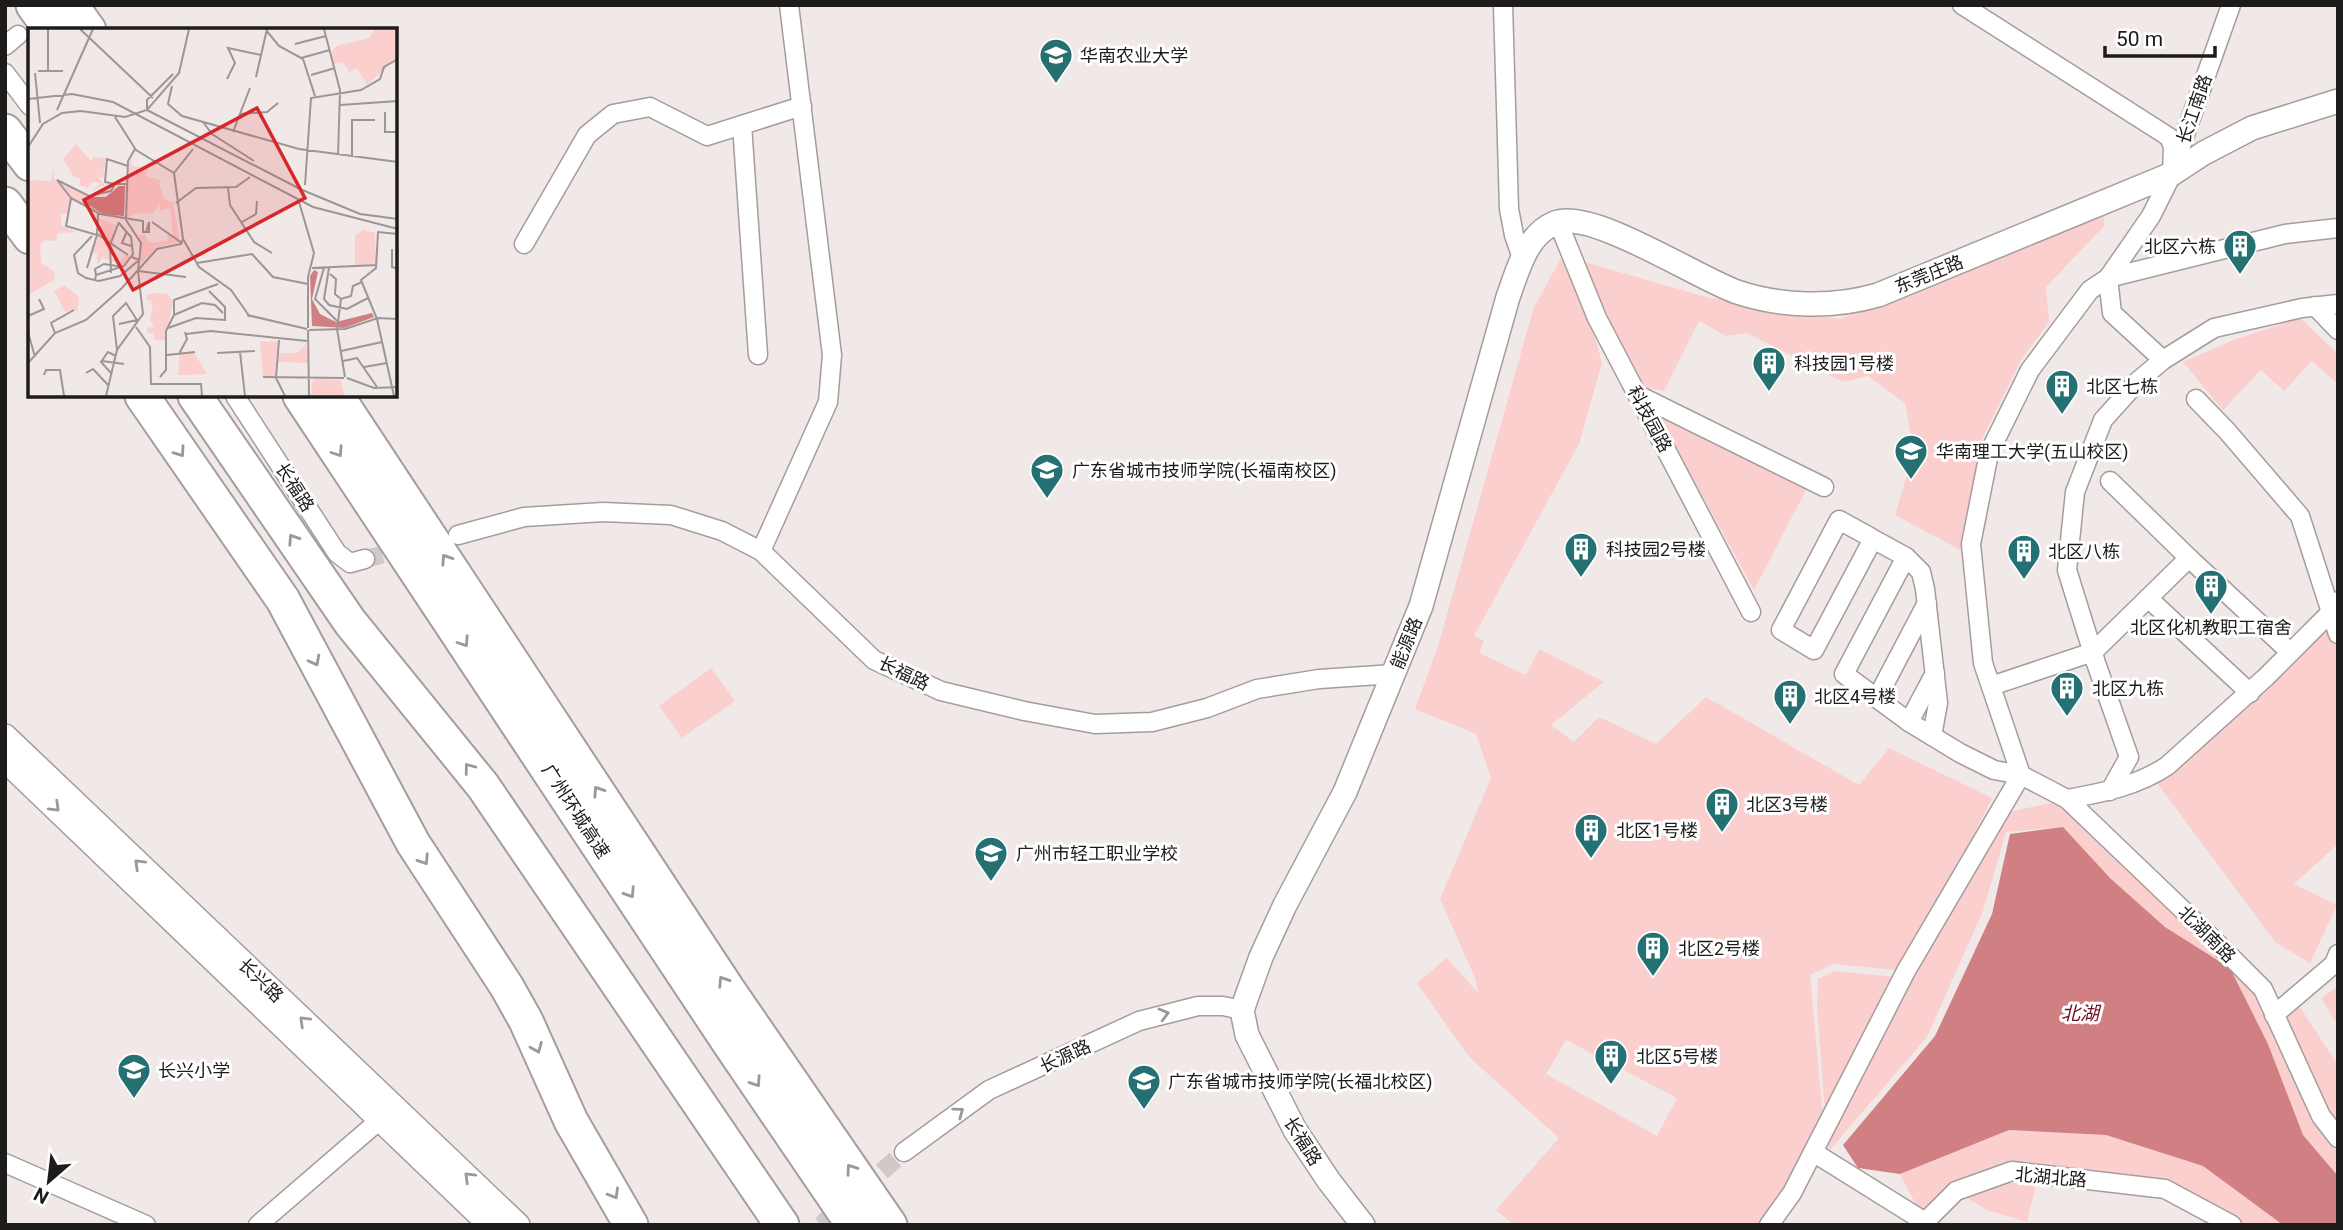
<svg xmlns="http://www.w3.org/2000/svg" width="2343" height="1230" viewBox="0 0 2343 1230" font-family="Roboto,'Noto Sans SC',sans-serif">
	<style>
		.green { fill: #fccfcf; fill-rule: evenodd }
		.water { fill: #d07f82 }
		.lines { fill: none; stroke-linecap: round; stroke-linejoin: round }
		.minor-tunnel { stroke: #d1c9c9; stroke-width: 18; stroke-dasharray: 18 9; stroke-linecap: butt }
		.minor-casing { stroke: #a59d9d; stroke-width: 21 }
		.tertiary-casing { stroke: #a59d9d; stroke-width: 26 }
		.motorway-casing { stroke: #a59d9d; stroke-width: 37 }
		.minor { stroke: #fff; stroke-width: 18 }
		.tertiary { stroke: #fff; stroke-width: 23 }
		.motorway { stroke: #fff; stroke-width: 33 }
		.oneway { stroke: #9a9898 }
		.labels { text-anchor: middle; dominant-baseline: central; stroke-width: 6; stroke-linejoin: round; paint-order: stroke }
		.poi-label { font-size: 18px; fill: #1e1b1b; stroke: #fff; text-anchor: start }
		.street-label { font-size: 18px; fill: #1e1b1b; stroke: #fff }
		.water-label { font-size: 19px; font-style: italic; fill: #710d22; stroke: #fff }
		.inset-road { fill: none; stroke: #9d9696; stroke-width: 2 }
		.view { fill: #d62828; fill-opacity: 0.15; stroke: #d62828; stroke-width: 3.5 }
		.inset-edge { fill: none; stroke: #1e1b1b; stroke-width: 3.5 }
	</style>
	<rect width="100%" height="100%" fill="#f1e8e8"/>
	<g class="green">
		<polygon points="2104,203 2104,226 2046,287 2049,322 2022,358 1983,437 1962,551 1895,515 1914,451 1905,403 1868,376 1843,382 1747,333 1726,336 1699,321 1664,391 1642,387 1581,261 1710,298 1840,319"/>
		<path d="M1569 244 1602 363 1579 444 1474 636 1484 641 1479 653 1526 675 1539 649 1604 682 1551 725 1574 742 1599 717 1656 744 1706 697 1859 785 1889 748 1992 798 1906 971 1833 964 1810 975 1824 1127 1771 1225H1514L1496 1210 1559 1138 1469 1057 1417 983 1447 958 1478 993 1475 978 1440 899 1491 778 1476 734 1415 709 1439 643 1534 307ZM1566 1040 1677 1098 1657 1136 1546 1074Z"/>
		<polygon points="2300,318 2338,354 2338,384 2312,361 2284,391 2261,370 2223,410 2183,362 2236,339"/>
		<polygon points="1657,413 1806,490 1754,590"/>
		<polygon points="2330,613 2338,638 2338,844 2294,884 2337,905 2310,963 2275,942 2152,776"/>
		<polygon points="711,668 735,701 682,738 659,706"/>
		<polygon points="2067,799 2263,989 2274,1014 2294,998 2338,1065 2338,1176 2303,1135 2268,1044 2230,968 2165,927 2110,878 2062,827 2006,832 1983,911 1927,1037 1829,1151 1826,1116 2005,813"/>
		<polygon points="1835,971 1894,977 1825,1113 1817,1006 1818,979"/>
		<polygon points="2338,986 2338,1019 2335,1021 2321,998"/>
		<polygon points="2009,1130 2106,1135 2203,1166 2283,1225 2232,1225 2165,1189 2012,1171 2006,1182 2036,1185 2027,1222 1987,1210 1956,1191 1925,1222 1900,1174"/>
	</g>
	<polygon class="water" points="2063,827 2110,878 2165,927 2230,968 2268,1044 2303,1135 2338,1176 2338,1225 2283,1225 2203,1166 2106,1135 2009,1130 1900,1174 1858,1168 1843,1145 1935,1036 1992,914 2010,834"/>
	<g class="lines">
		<g class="minor-tunnel">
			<polyline points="365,559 405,549"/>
			<polyline points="821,1225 904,1152"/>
		</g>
		<defs>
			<g id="minor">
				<polyline points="1503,5 1509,209 1514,235 1522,258"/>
				<polyline points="5,46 18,35"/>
				<polyline points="5,73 30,106"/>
				<polyline points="742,125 758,355"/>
				<polyline points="2176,160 2231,5"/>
				<polyline points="1558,222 1597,318 1751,612"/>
				<polyline points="524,244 587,135 613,114 650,107 707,136 802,106"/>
				<polyline points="2315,306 2338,330"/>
				<polyline points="2163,360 2112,313 2108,278 2285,234 2338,228"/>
				<polyline points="1638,395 1824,487"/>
				<polyline points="235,396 337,553 350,563 365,559"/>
				<polyline points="2196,399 2227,431 2300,516 2338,634"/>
				<polyline points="458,535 524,517 603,512 671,515 722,531 761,551 874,660 941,691 1024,711 1095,724 1152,722 1207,708 1257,689 1319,679 1394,674"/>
				<polyline points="1873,539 1814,650 1781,630 1839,520 1870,537 1873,539 1906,557 1844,674 1909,722 1960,753 1994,770 2021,775 2067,799 2209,935 2263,989 2321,1116 2338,1138"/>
				<polyline points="761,551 828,402 832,355 789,5"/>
				<polyline points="1906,557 1921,572 1925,589 1938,703 1932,736"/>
				<polyline points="2189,558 2290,652"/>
				<polyline points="2148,598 2250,693"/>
				<polyline points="1991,686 2093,652 2189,558 2110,481"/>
				<polyline points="1877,698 1927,603"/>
				<polyline points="1909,722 1935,673"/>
				<polyline points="2110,791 2129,757 2096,663 2067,570 2075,492 2103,420 2138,381 2163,360 2214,328 2302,308 2338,304"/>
				<path d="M2067 799C2102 793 2137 786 2167 766L2266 677 2330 613 2338 601"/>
				<polyline points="2274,1015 2334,964 2338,954"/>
				<polyline points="904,1152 989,1090 1139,1021 1198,1006 1223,1006 1242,1010"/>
				<polyline points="1813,1152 1925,1222 1956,1191 2012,1171 2165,1189 2232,1225"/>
				<polyline points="5,1163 146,1225"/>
				<polyline points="258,1225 389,1112"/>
				<polyline points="1769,1225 1792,1193 1906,971 2021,775 1983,663 1971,544 1989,453 2030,370 2090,290 2108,278 2151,216 2172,174 2173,147 2169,137 1962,5"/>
			</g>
			<g id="tertiary">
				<polyline points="5,736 518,1225"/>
				<polyline points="5,760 490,1225"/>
				<path d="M1363 1225 1329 1181 1295 1130 1247 1035 1242 1010 1261 957 1285 905 1345 792 1421 606 1508 297C1518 270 1526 235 1555 223 1591 208 1697 278 1737 292 1782 307 1833 308 1878 295L2172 174 2204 153 2252 128 2338 101"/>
			</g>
			<g id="motorway">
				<polyline points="33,5 51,30"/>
				<polyline points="71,5 89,30"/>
				<polyline points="5,131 30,164"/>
				<polyline points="5,204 30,237"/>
				<polyline points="142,396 283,600 413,843 507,987 526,1021 571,1121 631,1225"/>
				<polyline points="195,396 350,622 483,786 782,1225"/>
				<polyline points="300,396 731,1046 853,1225"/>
				<polyline points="337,396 729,991 890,1225"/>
			</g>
		</defs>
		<use href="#minor" class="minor-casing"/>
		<use href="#tertiary" class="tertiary-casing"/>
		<use href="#motorway" class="motorway-casing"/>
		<use href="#minor" class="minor"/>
		<use href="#tertiary" class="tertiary"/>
		<use href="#motorway" class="motorway"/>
	</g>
	<defs><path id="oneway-chevron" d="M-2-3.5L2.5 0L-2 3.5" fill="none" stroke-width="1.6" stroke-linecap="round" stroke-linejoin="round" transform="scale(1.75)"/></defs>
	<g class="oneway">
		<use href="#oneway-chevron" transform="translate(180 452) rotate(55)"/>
		<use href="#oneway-chevron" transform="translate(338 452) rotate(56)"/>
		<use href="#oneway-chevron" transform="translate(293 539) rotate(-123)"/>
		<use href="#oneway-chevron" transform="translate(446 559) rotate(-123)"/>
		<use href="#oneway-chevron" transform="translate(464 642) rotate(56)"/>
		<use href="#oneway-chevron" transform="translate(315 661) rotate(62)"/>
		<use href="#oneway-chevron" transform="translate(469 768) rotate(-127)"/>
		<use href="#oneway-chevron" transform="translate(598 791) rotate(-123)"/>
		<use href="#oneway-chevron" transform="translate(55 807) rotate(44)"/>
		<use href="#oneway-chevron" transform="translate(424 860) rotate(57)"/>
		<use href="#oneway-chevron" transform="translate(139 864) rotate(-136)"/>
		<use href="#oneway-chevron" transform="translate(630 893) rotate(57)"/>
		<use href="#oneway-chevron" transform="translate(723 981) rotate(-123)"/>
		<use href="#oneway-chevron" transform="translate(1164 1014) rotate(-15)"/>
		<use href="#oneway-chevron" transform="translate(304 1021) rotate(-136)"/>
		<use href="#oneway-chevron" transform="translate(537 1048) rotate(67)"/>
		<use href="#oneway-chevron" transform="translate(756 1082) rotate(56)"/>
		<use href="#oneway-chevron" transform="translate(959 1112) rotate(-36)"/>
		<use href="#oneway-chevron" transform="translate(851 1169) rotate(-125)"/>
		<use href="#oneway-chevron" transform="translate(469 1177) rotate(-136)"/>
		<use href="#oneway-chevron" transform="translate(614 1194) rotate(59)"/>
	</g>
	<defs>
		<symbol id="university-pin" viewBox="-11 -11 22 30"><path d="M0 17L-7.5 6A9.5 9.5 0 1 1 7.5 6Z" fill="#257072" stroke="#fff"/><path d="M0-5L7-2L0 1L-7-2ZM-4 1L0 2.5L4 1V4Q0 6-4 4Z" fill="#fff"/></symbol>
		<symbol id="building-pin" viewBox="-11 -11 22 30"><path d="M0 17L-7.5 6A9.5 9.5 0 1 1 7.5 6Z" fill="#257072" stroke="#fff"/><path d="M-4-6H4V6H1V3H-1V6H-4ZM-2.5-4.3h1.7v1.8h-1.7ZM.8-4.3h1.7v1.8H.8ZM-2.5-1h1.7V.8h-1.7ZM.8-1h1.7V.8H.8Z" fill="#fff"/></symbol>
		<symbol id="school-pin" viewBox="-11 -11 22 30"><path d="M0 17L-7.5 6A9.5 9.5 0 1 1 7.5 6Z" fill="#257072" stroke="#fff"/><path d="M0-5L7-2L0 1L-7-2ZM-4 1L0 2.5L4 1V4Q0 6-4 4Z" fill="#fff"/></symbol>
	</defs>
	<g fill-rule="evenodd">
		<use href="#university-pin" x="1037" y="36" width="38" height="52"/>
		<use href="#building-pin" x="2221" y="227" width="38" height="52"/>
		<use href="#building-pin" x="1750" y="344" width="38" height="52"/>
		<use href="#building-pin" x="2043" y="367" width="38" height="52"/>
		<use href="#university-pin" x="1892" y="432" width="38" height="52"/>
		<use href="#university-pin" x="1028" y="451" width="38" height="52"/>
		<use href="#building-pin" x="1562" y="530" width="38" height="52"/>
		<use href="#building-pin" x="2005" y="532" width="38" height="52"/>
		<use href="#building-pin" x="2192" y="567" width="38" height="52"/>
		<use href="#building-pin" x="2048" y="669" width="38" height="52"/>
		<use href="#building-pin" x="1771" y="677" width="38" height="52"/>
		<use href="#building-pin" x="1703" y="785" width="38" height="52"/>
		<use href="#building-pin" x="1572" y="811" width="38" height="52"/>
		<use href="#university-pin" x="972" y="834" width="38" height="52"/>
		<use href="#building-pin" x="1634" y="929" width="38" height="52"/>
		<use href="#building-pin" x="1592" y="1037" width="38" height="52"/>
		<use href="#school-pin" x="115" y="1051" width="38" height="52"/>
		<use href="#university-pin" x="1125" y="1062" width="38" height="52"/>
	</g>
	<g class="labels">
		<g class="poi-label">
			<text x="1080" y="55">华南农业大学</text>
			<text x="2216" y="246" text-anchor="end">北区六栋</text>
			<text x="1794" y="363">科技园1号楼</text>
			<text x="2086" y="386">北区七栋</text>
			<text x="1936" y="451">华南理工大学(五山校区)</text>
			<text x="1072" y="470">广东省城市技师学院(长福南校区)</text>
			<text x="1606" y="549">科技园2号楼</text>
			<text x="2048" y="551">北区八栋</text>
			<text x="2211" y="627" text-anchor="middle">北区化机教职工宿舍</text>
			<text x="2092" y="688">北区九栋</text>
			<text x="1814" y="696">北区4号楼</text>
			<text x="1746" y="804">北区3号楼</text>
			<text x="1616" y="830">北区1号楼</text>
			<text x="1016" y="853">广州市轻工职业学校</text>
			<text x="1678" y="948">北区2号楼</text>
			<text x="1636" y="1056">北区5号楼</text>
			<text x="158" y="1070">长兴小学</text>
			<text x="1168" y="1081">广东省城市技师学院(长福北校区)</text>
		</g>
		<g class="street-label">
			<text transform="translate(2194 109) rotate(-71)">长江南路</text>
			<text transform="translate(1929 274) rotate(-22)">东莞庄路</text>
			<text transform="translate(1650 419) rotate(62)">科技园路</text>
			<text transform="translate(295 487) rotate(57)">长福路</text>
			<text transform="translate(1406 643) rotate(-68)">能源路</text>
			<text transform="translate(904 673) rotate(26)">长福路</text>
			<text transform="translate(576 811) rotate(57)">广州环城高速</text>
			<text transform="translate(2207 934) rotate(45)">北湖南路</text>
			<text transform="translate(261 980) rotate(44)">长兴路</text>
			<text transform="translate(1065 1056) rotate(-25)">长源路</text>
			<text transform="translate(1303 1141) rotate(58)">长福路</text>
			<text transform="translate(2051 1177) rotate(5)">北湖北路</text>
		</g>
		<g class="water-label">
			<text x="2080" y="1013">北湖</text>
		</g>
	</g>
	<g transform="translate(28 28)">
		<rect width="369" height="369" fill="#f1e8e8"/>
		<path d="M347 1H369V30L339 57 329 40 321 44 315 34 305 36 303 26 308 18 341 10ZM48 116 63 133 65 129 78 130 75 149H70L77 157 65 162 73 155 64 154 60 160 51 157 53 151 46 149 35 131ZM102 131 105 138 120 140 118 148 134 153 131 156 137 172 145 174 152 214 129 219 113 236 111 207H117L121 215 139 213V207L145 206 142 180 132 183V177L124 186 110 185 94 192 45 173 39 186H33V198L48 204 30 205 28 213 17 212 12 217 13 235 27 244 26 252 0 267V152L23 153 26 139V151L58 167 55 174 97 188 95 169ZM69 190 88 197 84 230 92 234 97 227 102 229 95 237 75 230 69 236V225L61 226 73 196ZM336 202 347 205 348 235 327 238V207ZM36 257 51 269 49 286 48 282 37 284 26 263ZM126 265 140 266 145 274 137 312H126V305H119V300L126 299 122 292 125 275 119 276 125 273 119 272V267ZM232 313 250 314 247 349H235ZM278 316 280 335 249 334 251 325H269ZM166 325 179 346 150 347 152 326ZM285 351 313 352 316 368H283Z" fill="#fccfcf"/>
		<path d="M91 158H97L96 188 75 186 56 174 58 169H78ZM286 242 290 244 284 271 292 286 308 294 344 285 346 289 316 300 284 298 282 248Z" fill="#d07f82"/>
		<path class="inset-road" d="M20 1V43M52 1 125 70M296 1 312 62 310 128M238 2 251 18 275 31 287 68M267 16 298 8M273 30 302 22M10 43H35M7 45 12 95M283 47 307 40M228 49 239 1M199 51 207 35 200 20 233 27M144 58 140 76 154 88 271 121 370 134M0 71 44 66 85 74 285 179 370 201M312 77 370 73M29 82 65 1M119 82 272 161 332 186 370 191M119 83V72L145 46M357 84V104H370M212 86 239 84 250 75M87 89 108 122 146 145M175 94 184 106 226 133M205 104 222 60M0 119 15 96 34 85 53 83 97 89 119 82 151 45 161 1M324 128V92H347M146 145 155 211 171 239 203 262 222 289M146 145 165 121M87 156 77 154 79 131 100 138M98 156H87L83 163 61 168 29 152 43 170 72 186 115 193V204H121V194L118 204M277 157 283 70 333 62 352 51 356 39 370 31M200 160 202 177 226 214 244 225M43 170 38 198 69 207 70 185M271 174 286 225 280 249V300M148 175 168 160 208 159 222 149M124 194 154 215M214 194 228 186 229 173M99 203 94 215 103 218M69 206 100 227M64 208 46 227 50 245 58 250 71 253 92 248 111 232 104 229M364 221V239L370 241M169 235 224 226 245 249 280 256M59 240 69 207M284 240 349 237M296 240 287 271 309 293M301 240 296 271 301 277 319 281 340 270M110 243 158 249M83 245 82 217 91 194M302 246 308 251 307 266 313 271 323 268 325 258 334 254M68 247 67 241 76 236 95 239M67 252 68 247 96 238 105 226 103 209 91 195M313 271 309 301 317 349M146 287 174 275 187 277 195 285M219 287 279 301M0 288 16 281 11 271M108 299 122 319 123 356H173L174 368M140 300 168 290 197 292V279L181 263M280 302 281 368M281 302 317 301 350 290 370 291M0 304 7 329M27 305 23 295 46 282M158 306 183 303 279 313M251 312 248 350 257 368M89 322 85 288 98 275 109 292 91 296M313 323 354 314M212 324 217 368M189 325 227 323M151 326 159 311 157 304M139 327 167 324M74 333 96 336M315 333 329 330 349 359M0 335 27 305 58 292 94 260 129 221 153 216 155 211M336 339 359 335M58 345 65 341 80 357M83 345 73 334 80 324 88 328M16 347 18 342H32L36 368M132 349 138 342V303L146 287V272L190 256M235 349 316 350M319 350 346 360 370 359M78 368 89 322 115 286 110 243 113 215 98 192 100 133 107 121M366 368 349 291 333 252 348 240 350 204 370 206"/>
		<path class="view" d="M229 80 277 170 105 262 56 172Z"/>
		<rect width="369" height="369" class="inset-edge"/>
	</g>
	<rect width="2343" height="1230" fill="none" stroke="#1e1b1b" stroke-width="14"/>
	<g transform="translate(49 1181) rotate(208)" stroke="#ffffff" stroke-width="5" paint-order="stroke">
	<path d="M0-5L12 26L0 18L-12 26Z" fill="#1e1b1b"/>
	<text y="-10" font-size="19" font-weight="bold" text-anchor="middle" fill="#1e1b1b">N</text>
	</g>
	<path d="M2105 46v10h110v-10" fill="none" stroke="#1e1b1b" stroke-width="3.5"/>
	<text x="2116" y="46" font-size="21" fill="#1e1b1b" stroke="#ffffff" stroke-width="5" paint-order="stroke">50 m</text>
</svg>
